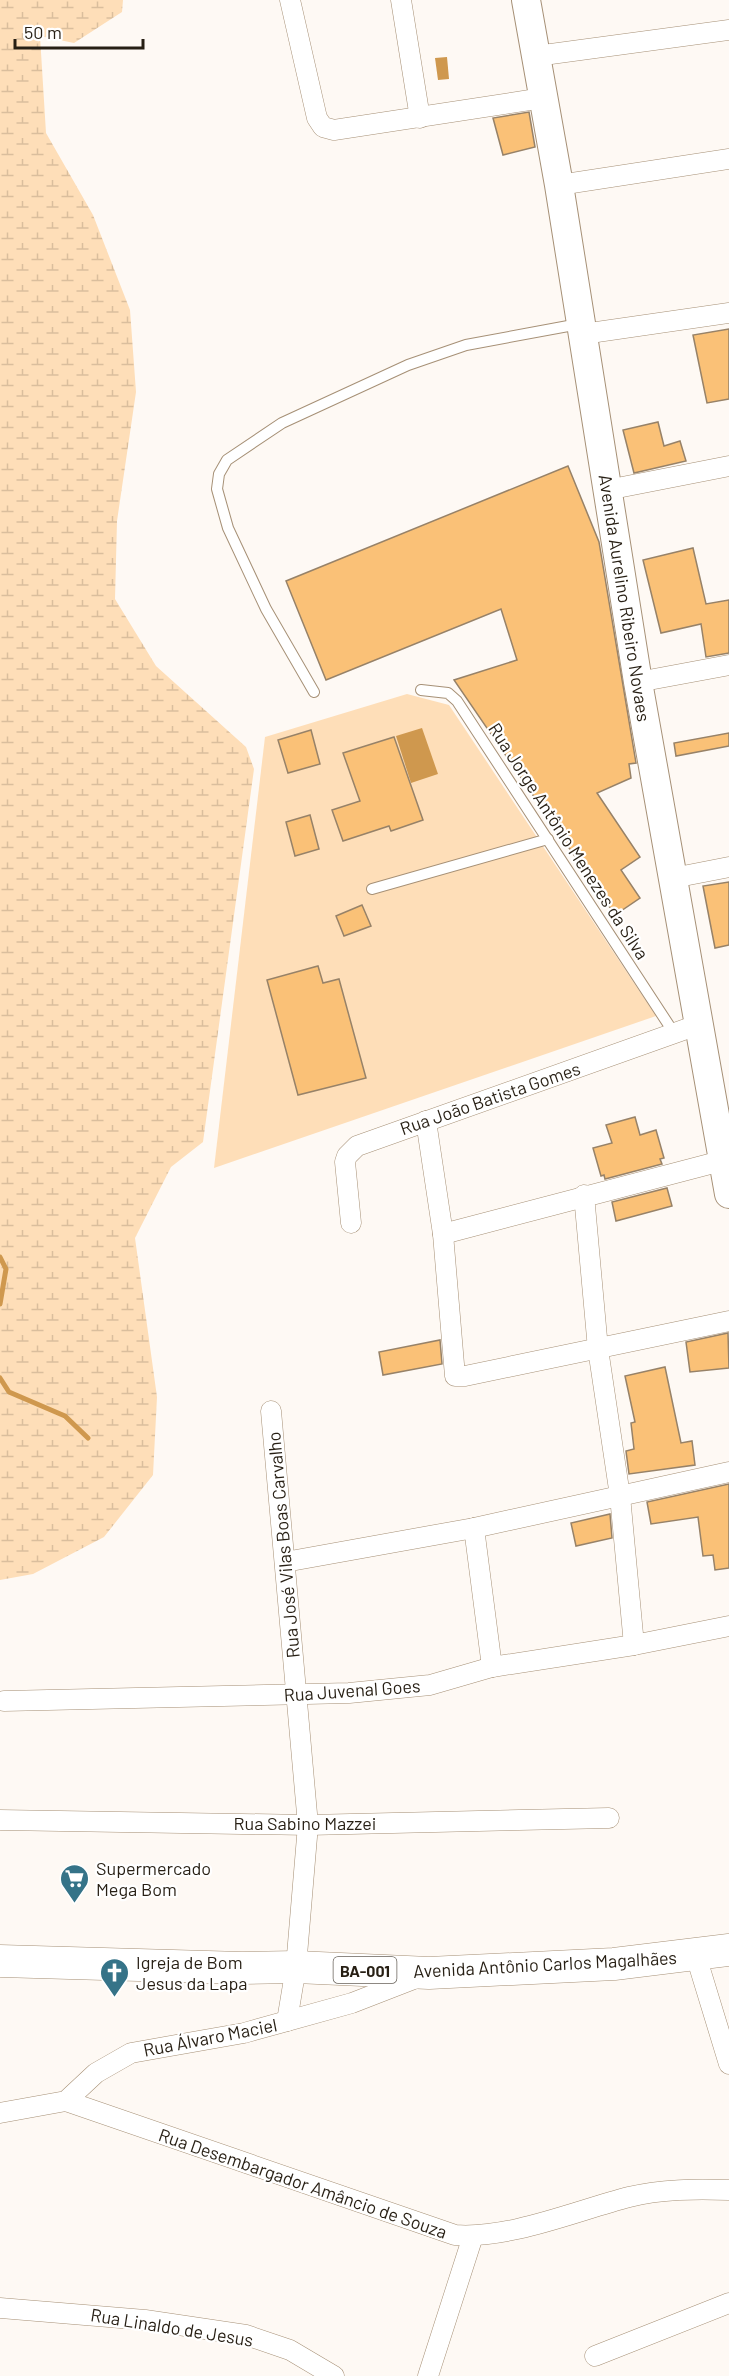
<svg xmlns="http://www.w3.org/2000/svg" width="729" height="2376" viewBox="0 0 729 2376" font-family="Barlow,sans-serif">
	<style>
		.green { fill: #fedeb8 }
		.wetland { fill: url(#wetland-marsh) }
		.water { fill: #cf984e }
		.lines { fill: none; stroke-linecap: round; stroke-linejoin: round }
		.stream { stroke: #cf984e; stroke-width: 5 }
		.building { fill: #fac177; stroke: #978268; stroke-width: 1.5 }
		.lane-casing { stroke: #a69076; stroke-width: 12 }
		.street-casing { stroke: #a69076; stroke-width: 21 }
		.secondary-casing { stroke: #a69076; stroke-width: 30 }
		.primary-casing { stroke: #a69076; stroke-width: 33 }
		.lane { stroke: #fff; stroke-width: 10 }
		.street { stroke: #fff; stroke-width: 20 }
		.secondary { stroke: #fff; stroke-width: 28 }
		.primary { stroke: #fff; stroke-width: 32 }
		.labels { text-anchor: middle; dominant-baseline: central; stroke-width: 4.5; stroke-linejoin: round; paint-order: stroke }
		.shield { fill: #fff; stroke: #68625a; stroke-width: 1.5 }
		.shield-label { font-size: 16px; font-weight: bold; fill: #271f14 }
		.street-label { font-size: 18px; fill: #271f14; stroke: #fff }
		.poi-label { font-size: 18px; fill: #271f14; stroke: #fff; text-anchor: start }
	</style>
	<defs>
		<pattern id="wetland-marsh" width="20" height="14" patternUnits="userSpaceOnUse" patternTransform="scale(1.5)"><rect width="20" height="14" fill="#fedeb8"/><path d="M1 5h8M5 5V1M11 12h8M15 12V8" fill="none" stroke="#dabe9d"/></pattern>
	</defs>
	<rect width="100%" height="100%" fill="#fef9f4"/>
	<polygon class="green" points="407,694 449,705 656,1016 214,1168 265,737"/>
	<polygon class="wetland" points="0,0 123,0 122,12 74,43 40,36 46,133 93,215 130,310 136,392 117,521 115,599 156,666 246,747 254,769 203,1142 171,1167 135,1238 157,1397 153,1475 104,1537 33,1574 0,1580"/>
	<g class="water">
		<polygon points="447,57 449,79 438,80 435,58"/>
		<polygon points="422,728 438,774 411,783 396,736"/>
	</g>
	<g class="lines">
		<g class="stream">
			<polyline points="0,1257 6,1269 0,1304"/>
			<polyline points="0,1378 9,1392 65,1416 88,1438"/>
		</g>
	</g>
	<g class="building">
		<polygon points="529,112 535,147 503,155 493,118"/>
		<polygon points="729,329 729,399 707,403 693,335"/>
		<polygon points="658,422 664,446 680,441 686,461 634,473 623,430"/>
		<polygon points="568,466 599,542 636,763 629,764 631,778 597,793 640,857 621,870 640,898 615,915 454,680 517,660 501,609 326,680 286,581"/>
		<polygon points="693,548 706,604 729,600 729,653 706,657 701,624 661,633 643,560"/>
		<polygon points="311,730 320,764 288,773 278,740"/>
		<polygon points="729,733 729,746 676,756 674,743"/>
		<polygon points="394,737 423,820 391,831 389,826 343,841 332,810 360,801 343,753"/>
		<polygon points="310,815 319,849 295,856 286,822"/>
		<polygon points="729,882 729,945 715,948 703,886"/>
		<polygon points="362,905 371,926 344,936 336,916"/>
		<polygon points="318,966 323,983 339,979 366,1078 298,1095 267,980"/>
		<polygon points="635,1117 640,1135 656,1130 664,1158 660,1159 662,1164 605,1179 604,1175 601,1176 593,1148 612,1143 606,1125"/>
		<polygon points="667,1188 672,1206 616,1221 612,1202"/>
		<polygon points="728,1333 729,1368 690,1372 686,1342"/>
		<polygon points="440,1340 442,1364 383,1375 379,1352"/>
		<polygon points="665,1367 681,1443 692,1441 695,1465 629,1474 626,1451 634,1449 631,1423 635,1422 625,1376"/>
		<polygon points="729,1484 729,1568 715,1570 713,1555 703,1556 698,1517 651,1524 647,1502"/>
		<polygon points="610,1514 612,1538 576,1546 571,1523"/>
	</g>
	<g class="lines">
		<defs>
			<g id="lane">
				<polyline points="421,690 448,693 457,701 674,1033"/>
				<polyline points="314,692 266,609 228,528 217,489 219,474 227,460 282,423 408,365 466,345 579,324"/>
				<polyline points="372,889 548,839"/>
			</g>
			<g id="street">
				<polyline points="290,0 317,118 323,127 334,130 543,98"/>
				<polyline points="401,0 420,118"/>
				<polyline points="536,56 729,30"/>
				<polyline points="559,185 729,159"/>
				<polyline points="583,334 729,313"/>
				<polyline points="607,490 729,466"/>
				<polyline points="638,682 729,665"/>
				<polyline points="673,878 729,867"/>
				<polyline points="426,1121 443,1234 455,1376 465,1376 729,1321"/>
				<polyline points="584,1195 598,1349 620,1496 634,1645"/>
				<polyline points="351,1223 345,1162 347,1156 357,1146 700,1024"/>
				<polyline points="443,1234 725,1160"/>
				<polyline points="271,1411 308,1825 296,1967 287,2021"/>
				<polyline points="474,1528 492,1667"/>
				<polyline points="285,1562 474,1528 729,1472"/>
				<polyline points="4,1701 349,1693 430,1685 492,1667 634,1645 729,1626"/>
				<polyline points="0,1820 308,1825 609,1818"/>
				<polyline points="696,1956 729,2064"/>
				<path d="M66 2101 455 2235C510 2239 575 2211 629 2197 662 2189 695 2189 729 2190"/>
				<polyline points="0,2113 66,2101 96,2073 131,2053 244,2033 352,2003 419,1977"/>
				<polyline points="0,2308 145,2320 246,2335 290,2350 334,2376"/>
				<polyline points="595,2356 729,2303"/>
				<polyline points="428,2376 473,2236"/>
			</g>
			<polyline id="secondary" points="526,0 559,185 638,682 729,1194"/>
			<polyline id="primary" points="0,1961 242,1968 296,1967 429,1973 614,1964 729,1950"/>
		</defs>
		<use href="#lane" class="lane-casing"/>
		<use href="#street" class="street-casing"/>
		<use href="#secondary" class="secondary-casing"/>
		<use href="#primary" class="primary-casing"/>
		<use href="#lane" class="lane"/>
		<use href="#street" class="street"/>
		<use href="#secondary" class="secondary"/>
		<use href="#primary" class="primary"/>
	</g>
	<defs>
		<symbol id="supermarket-pin" viewBox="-11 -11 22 30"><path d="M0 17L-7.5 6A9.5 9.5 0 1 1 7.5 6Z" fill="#357388" stroke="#fff"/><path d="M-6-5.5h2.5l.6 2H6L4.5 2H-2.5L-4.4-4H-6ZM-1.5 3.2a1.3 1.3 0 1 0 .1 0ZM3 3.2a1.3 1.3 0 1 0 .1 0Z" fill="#fff"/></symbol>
		<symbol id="church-pin" viewBox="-11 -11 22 30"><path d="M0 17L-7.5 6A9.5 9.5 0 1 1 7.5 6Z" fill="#357388" stroke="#fff"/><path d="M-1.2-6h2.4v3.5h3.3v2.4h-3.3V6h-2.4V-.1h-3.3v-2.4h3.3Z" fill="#fff"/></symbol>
	</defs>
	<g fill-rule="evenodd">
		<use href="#supermarket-pin" x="58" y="1862" width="33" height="45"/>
		<use href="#church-pin" x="98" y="1956" width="33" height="45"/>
	</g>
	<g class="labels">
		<rect class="shield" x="333.5" y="1957" width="63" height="26" rx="4.5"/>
		<g class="shield-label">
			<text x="365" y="1970">BA-001</text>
		</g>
		<g class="street-label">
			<text transform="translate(625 598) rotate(81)">Avenida Aurelino Ribeiro Novaes</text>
			<text transform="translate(569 841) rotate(57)">Rua Jorge Antônio Menezes da Silva</text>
			<text transform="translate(490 1098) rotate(-19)">Rua João Batista Gomes</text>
			<text transform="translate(283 1545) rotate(-95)">Rua José Vilas Boas Carvalho</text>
			<text transform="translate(352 1690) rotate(-4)">Rua Juvenal Goes</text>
			<text x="305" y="1823">Rua Sabino Mazzei</text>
			<text transform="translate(545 1964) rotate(-3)">Avenida Antônio Carlos Magalhães</text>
			<text transform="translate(210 2037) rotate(-11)">Rua Álvaro Maciel</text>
			<text transform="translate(303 2183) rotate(19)">Rua Desembargador Amâncio de Souza</text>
			<text transform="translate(172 2327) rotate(9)">Rua Linaldo de Jesus</text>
		</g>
		<g class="poi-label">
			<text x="96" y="1868">Supermercado<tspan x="96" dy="21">Mega Bom</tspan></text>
			<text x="136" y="1962">Igreja de Bom<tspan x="136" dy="21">Jesus da Lapa</tspan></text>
		</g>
	</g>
	<path d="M15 39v9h128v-9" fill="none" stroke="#271f14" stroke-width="3"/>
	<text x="24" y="39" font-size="18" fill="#271f14" stroke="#ffffff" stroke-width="4.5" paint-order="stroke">50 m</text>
</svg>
